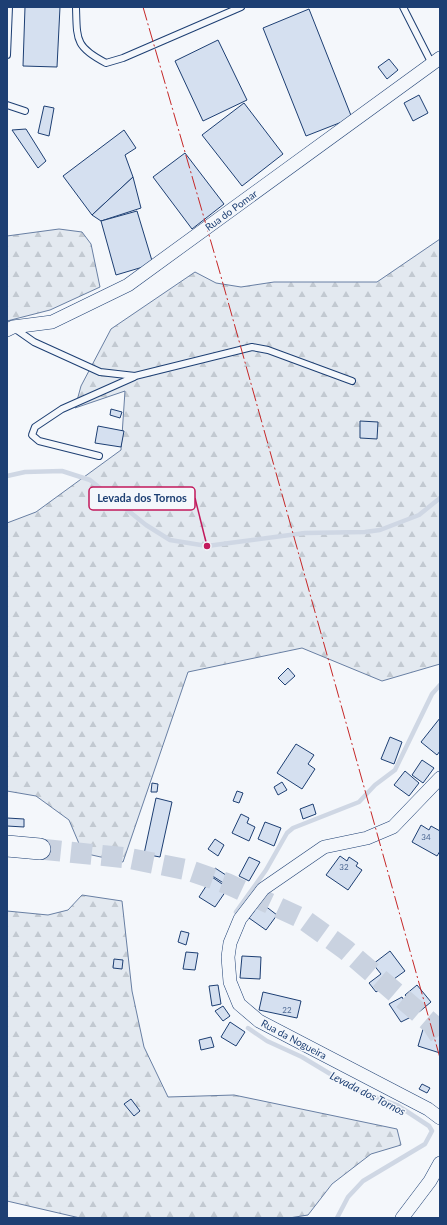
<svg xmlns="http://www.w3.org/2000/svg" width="447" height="1225" viewBox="0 0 447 1225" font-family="Lato,sans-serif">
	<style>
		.forest { fill: url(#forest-firs); stroke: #687fa3 }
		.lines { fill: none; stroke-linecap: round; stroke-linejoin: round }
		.stream { stroke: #cfd7e4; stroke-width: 4.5 }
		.building { fill: #d5e0f0; stroke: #1d3f73 }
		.primary-tunnel { stroke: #c9d2e0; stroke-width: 21; stroke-dasharray: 21 10; stroke-linecap: butt }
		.service-casing { stroke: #1d3f73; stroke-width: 8 }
		.minor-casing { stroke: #1d3f73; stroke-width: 14 }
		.primary-casing { stroke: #1d3f73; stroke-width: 22 }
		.service { stroke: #f4f7fb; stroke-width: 6 }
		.minor { stroke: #f4f7fb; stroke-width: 13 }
		.primary { stroke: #f4f7fb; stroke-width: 21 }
		.power { stroke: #c62828; stroke-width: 1; stroke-dasharray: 14 3 2 3; stroke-linecap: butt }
		.labels { text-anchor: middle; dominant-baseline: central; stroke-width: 3; stroke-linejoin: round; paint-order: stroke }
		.number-label { font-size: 8px; fill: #4b6792 }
		.street-label { font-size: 10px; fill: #1d3f73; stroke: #f4f7fb }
		.water-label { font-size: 11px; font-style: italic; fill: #1d3f73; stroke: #f4f7fb }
		.leader { fill: none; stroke: #c2185b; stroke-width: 1.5 }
		.callout-dot { fill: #c2185b; stroke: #f4f7fb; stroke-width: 1.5 }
		.callout { fill: #f4f7fb; stroke: #c2185b; stroke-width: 1.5 }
		.callout-label { font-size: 11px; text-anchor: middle; font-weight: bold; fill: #1d3f73 }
	</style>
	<defs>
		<pattern id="forest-firs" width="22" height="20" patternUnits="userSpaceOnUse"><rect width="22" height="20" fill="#e3e9f0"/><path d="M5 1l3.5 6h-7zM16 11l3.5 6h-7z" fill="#c2c9d1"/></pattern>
	</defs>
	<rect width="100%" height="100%" fill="#f4f7fb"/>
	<g class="forest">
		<polygon points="59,229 82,232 91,244 100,287 50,310 7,321 7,236"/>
		<polygon points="440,239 440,664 382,681 302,648 188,672 123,862 83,853 69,820 36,796 7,791 7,523 36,512 121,450 125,391 75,408 81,386 111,329 195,272 216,283 241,287 274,282 377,282"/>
		<polygon points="82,895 122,901 132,991 144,1047 168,1097 234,1095 397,1129 401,1145 371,1154 332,1184 308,1215 289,1218 80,1218 7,1201 7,911 48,915 68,910"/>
	</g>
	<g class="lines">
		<g class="stream">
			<polyline points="7,476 25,472 62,471 90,480 146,525 170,540 207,546 305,533 365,532 380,530 419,515 440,498"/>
			<polyline points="236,912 266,870 287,833 293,828 359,802 375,785 395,770 432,694 440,685"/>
			<polyline points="248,1028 267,1041 302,1057 357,1090 397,1105 429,1126 432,1131 425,1144 363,1181 348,1197 337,1218"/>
		</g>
	</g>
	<g class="building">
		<polygon points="25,7 60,7 57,67 23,66"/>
		<polygon points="309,9 352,118 306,136 263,28"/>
		<polygon points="218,40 247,100 203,121 175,61"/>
		<polygon points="389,59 398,70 387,79 378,67"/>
		<polygon points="419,95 428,113 413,121 404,103"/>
		<polygon points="244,103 283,154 242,186 202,135"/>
		<polygon points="44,106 54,108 49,136 38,133"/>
		<polygon points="26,129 46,161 38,168 12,130"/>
		<polygon points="124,130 136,148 125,155 133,177 92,215 63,176"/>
		<polygon points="185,153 224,204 192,229 153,177"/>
		<polygon points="133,177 141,208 101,221 92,215"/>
		<polygon points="137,211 153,264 116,275 101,221"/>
		<polygon points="111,409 122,412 120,418 110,415"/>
		<polygon points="360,421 378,422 377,439 360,438"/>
		<polygon points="98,426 124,431 121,447 95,443"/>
		<polygon points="288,668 295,676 285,685 278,678"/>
		<polygon points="440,718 440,751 437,755 421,742"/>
		<polygon points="390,737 402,742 394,764 381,759"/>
		<polygon points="296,744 314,755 308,764 315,769 302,789 277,773"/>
		<polygon points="422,760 434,768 423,783 412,775"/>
		<polygon points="405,771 419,783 409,796 394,785"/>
		<polygon points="282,782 287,790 278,795 274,787"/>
		<polygon points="152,783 158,784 157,792 151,792"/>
		<polygon points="237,791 243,793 239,803 233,801"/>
		<polygon points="156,798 172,802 160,857 144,854"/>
		<polygon points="313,804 316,814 303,819 300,809"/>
		<polygon points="241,814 249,818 247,823 255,827 249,841 232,833"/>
		<polygon points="7,818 24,819 24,827 7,826"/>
		<polygon points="265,822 281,828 274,846 258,839"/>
		<polygon points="421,825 429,830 431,826 440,831 440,851 437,856 412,842"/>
		<polygon points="215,839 224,845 218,856 208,849"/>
		<polygon points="340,856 347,861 349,857 358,863 356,866 362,870 348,890 326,875"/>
		<polygon points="249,857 260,862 249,881 239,876"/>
		<polygon points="215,868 229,877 225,884 211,875"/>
		<polygon points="212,877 228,888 215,907 199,897"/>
		<polygon points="260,902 277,915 266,930 249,918"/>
		<polygon points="181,931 189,933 186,945 178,942"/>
		<polygon points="390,951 405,971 376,992 369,983 381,974 373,964"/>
		<polygon points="186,952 198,953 195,970 183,969"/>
		<polygon points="242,956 261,957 260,979 240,978"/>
		<polygon points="114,959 123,960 122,969 113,968"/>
		<polygon points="218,985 221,1004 212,1006 209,986"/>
		<polygon points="417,985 431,1002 419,1012 405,995"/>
		<polygon points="263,992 301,1001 297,1018 259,1010"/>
		<polygon points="402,997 413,1016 401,1022 389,1004"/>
		<polygon points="223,1006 230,1016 223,1021 215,1011"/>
		<polygon points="230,1022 245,1032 236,1046 221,1037"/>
		<polygon points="424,1026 440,1031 440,1053 418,1046"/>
		<polygon points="211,1037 214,1047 201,1050 199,1040"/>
		<polygon points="422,1084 430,1088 427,1093 419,1089"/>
		<polygon points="131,1099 140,1111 134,1116 124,1104"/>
	</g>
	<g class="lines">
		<polyline class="primary-tunnel" points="40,849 127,858 188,870 228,884 303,919 346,950 432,1024 440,1036"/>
		<defs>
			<g id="service">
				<path d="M76 7C77 40 75 47 106 63L123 58 241 7"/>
				<polyline points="403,7 432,64"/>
				<polyline points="7,55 9,7"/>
				<polyline points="7,105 25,111"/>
				<polyline points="14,328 34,342 100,372 135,376 252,347 268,350 352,381"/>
				<polyline points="99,456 39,441 32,435 35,427 62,409 134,377"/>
			</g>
			<g id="minor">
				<polyline points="7,330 13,327 52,322 128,285 440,58"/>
				<polyline points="440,778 393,827 367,838 324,847 263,889 240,919 230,943 228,957 230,982 239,1004 259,1021 428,1109 440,1118"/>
				<polyline points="402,1218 430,1181 440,1163"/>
			</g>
			<polyline id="primary" points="7,846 40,849"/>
		</defs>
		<use href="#service" class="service-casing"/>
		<use href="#minor" class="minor-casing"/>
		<use href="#primary" class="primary-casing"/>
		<use href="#service" class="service"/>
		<use href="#minor" class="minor"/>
		<use href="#primary" class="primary"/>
		<polyline class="power" points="143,7 220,273 440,1058"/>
	</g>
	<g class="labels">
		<g class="number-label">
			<text x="426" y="837">34</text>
			<text x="344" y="867">32</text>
			<text x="287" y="1010">22</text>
		</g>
		<g class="street-label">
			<text transform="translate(231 210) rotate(-36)">Rua do Pomar</text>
			<text transform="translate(294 1039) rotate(28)">Rua da Nogueira</text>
		</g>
		<g class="water-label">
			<text transform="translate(368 1093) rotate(27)">Levada dos Tornos</text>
		</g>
	</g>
	<path class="leader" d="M207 546L195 498"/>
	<circle class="callout-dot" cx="207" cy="546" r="4"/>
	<rect class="callout" x="89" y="487" width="106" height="23" rx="4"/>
	<g class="callout-label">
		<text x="142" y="502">Levada dos Tornos</text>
	</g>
	<rect width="447" height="1225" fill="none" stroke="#1d3f73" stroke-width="16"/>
</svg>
